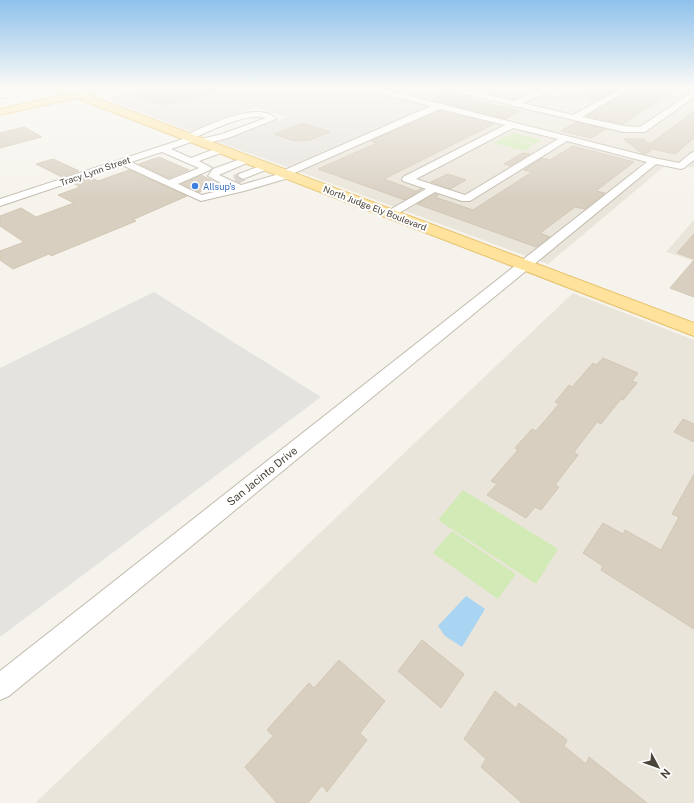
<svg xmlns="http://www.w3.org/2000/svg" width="694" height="803" viewBox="0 0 694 803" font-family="'Public Sans',sans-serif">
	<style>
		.residential { fill: #eae5da }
		.industrial { fill: #e6e2dd }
		.green { fill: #d2eab5 }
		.parking { fill: #e5e3e0 }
		.water { fill: #a9d4f2 }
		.building { fill: #d8cfc1; stroke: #d3c7b4 }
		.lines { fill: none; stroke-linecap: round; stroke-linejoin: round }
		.minor-tunnel { stroke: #d4d0c8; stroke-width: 10; stroke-dasharray: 10 5; stroke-linecap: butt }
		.minor-casing { stroke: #c2bbae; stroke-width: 2 }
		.major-casing { stroke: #e6c16a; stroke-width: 2 }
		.minor { fill: #fff; fill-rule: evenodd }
		.major { fill: #ffe39c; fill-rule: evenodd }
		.shop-dot { fill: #3f7fe0; stroke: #fff; stroke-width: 1.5 }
		.labels { text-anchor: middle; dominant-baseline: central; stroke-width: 4; stroke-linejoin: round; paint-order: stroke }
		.far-street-label { font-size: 9px; fill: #4b4439; stroke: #fff }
		.far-shop-label { font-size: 9px; fill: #366cbe; stroke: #fff; text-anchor: start }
		.street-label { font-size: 11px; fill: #4b4439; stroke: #fff }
	</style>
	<rect width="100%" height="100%" fill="#f6f3ec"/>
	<g class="residential">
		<polygon points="370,87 694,87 694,168"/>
		<polygon points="430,105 666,165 548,264 287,167"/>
		<polygon points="694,220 694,261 666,252"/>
		<polygon points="573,293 694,340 694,803 35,803"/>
	</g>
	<polygon class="industrial" points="127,87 360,87 430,105 287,167 218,142 286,117 255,107 215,121 219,123 192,132 114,102 112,97 122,89"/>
	<g class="green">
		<polygon points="514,133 542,140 535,144 507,137"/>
		<polygon points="505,137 534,145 524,151 494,143"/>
		<polygon points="463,490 558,549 536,584 438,520"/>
		<polygon points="452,531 516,574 498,599 433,553"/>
	</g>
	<polygon class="parking" points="154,292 321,397 0,637 0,368"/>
	<polygon class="water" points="466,596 485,609 462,647 445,636 438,626"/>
	<g class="building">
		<polygon points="179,87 216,87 217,91 165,104 159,104 141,96"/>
		<polygon points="584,87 621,87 593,102"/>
		<polygon points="633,87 679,87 623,124 586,116"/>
		<polygon points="448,93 459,96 521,111 505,119 431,100"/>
		<polygon points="440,111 494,124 384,179 416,191 420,189 422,189 405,200 318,169 377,143 371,141"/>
		<polygon points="694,111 694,138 675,154 653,149 646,154 641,153 624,139 643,139 650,144"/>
		<polygon points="576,122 606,129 591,138 561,131"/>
		<polygon points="303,123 330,132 310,140 302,141 298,140 294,141 274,134"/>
		<polygon points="24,127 42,137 0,148 0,133"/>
		<polygon points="573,146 634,162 597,190 596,191 605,193 585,209 575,207 540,233 550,237 536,247 417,204 435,194 439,195 435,197 473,210 532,172 524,170 542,158 550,160"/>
		<polygon points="523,153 530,154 511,166 504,164"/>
		<polygon points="159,157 189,170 169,178 139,164"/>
		<polygon points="53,159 79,171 62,177 36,164"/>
		<polygon points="129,170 187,196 132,220 136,221 51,256 49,254 13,269 0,260 0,251 24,242 0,226 0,216 21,208 36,217 74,203 58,195 80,187 73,183 90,177 98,181"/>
		<polygon points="448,174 466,180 450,189 431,182"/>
		<polygon points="201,175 219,184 199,192 182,184"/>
		<polygon points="694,234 694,259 677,253"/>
		<polygon points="694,260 694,297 670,288"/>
		<polygon points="603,358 638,373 632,381 637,383 623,400 621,399 601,424 597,422 574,452 578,455 555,485 559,487 541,510 535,507 526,518 487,495 497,484 491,481 518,450 515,448 532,429 536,431 559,404 555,402 569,385 572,387 593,363 596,365"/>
		<polygon points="683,419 694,424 694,442 674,432"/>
		<polygon points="694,474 694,629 601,570 603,566 583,553 603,523 623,534 625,530 661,550 679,517 672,514"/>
		<polygon points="422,640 464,674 441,708 398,671"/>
		<polygon points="339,660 385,701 360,733 367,740 327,792 322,785 308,803 277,803 245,767 273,736 267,730 309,683 314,688"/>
		<polygon points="495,691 516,708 519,703 567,740 564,746 586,764 589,757 647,803 522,803 481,767 486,759 464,739"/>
	</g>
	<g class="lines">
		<polyline class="minor-tunnel" points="235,180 243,176"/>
		<defs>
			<g id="minor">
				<polygon points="0,87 6,87 12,90 7,97 0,98 0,94 3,91 0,90"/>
				<path d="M362 87H374L654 158 679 163 691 153 694 152V160L684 168 681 169 656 164 9 696 0 700V671L647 162 567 141 470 201H462L435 192 394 216H386L384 214 386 212 426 189 403 181 402 179 403 177 505 125 440 109 292 174V177L244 191 201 201 122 165 0 206V199L183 139 184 136C203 127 260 99 276 119L228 138 200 145 195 142 197 140 222 134 266 118C249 112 211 130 195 138L194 141 171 149 191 158 220 147 225 150 223 152 199 161 212 168 210 170 178 184 202 195 230 188 208 176 213 169 246 157 249 158 251 160 249 162 219 175 241 185 279 174 280 172 431 106 363 89ZM513 128 558 139 465 195 416 179ZM162 152 199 168 169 180 131 162Z"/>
				<polygon points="442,87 454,87 513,101 546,87 555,87 555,89 522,103 573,115 624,87 632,87 582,117 624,126 640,127 694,91 694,97 645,132 624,132 515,106 512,106 508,104 443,89"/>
				<polygon points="265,164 270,167 268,169 243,179 238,176 239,174"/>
			</g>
			<polygon id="major" points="52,87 65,87 78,92 99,87 116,87 114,89 88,95 694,323 694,336 76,98 0,115 0,109 67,94"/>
		</defs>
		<use href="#minor" class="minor-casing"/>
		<use href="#major" class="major-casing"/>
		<use href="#minor" class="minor"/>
		<use href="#major" class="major"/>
	</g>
	<linearGradient id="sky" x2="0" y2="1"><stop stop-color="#8fc1ec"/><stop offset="0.44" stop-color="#fbfaf6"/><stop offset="1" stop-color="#fbfaf6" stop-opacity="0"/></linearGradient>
	<rect width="694" height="199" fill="url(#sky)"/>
	<circle class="shop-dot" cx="195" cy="186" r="4"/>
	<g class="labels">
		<g class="far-street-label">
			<text transform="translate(95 171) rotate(-19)">Tracy Lynn Street</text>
			<text transform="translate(375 208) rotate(21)">North Judge Ely Boulevard</text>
		</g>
		<g class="far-shop-label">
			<text x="203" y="186">Allsup's</text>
		</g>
		<g class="street-label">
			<text transform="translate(262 476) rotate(-39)">San Jacinto Drive</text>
		</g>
	</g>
	<g transform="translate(658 767) rotate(131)" stroke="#ffffff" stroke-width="3" paint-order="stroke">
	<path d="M0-3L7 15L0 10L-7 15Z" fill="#4b4439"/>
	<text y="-6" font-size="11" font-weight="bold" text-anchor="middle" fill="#4b4439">N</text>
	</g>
</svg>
